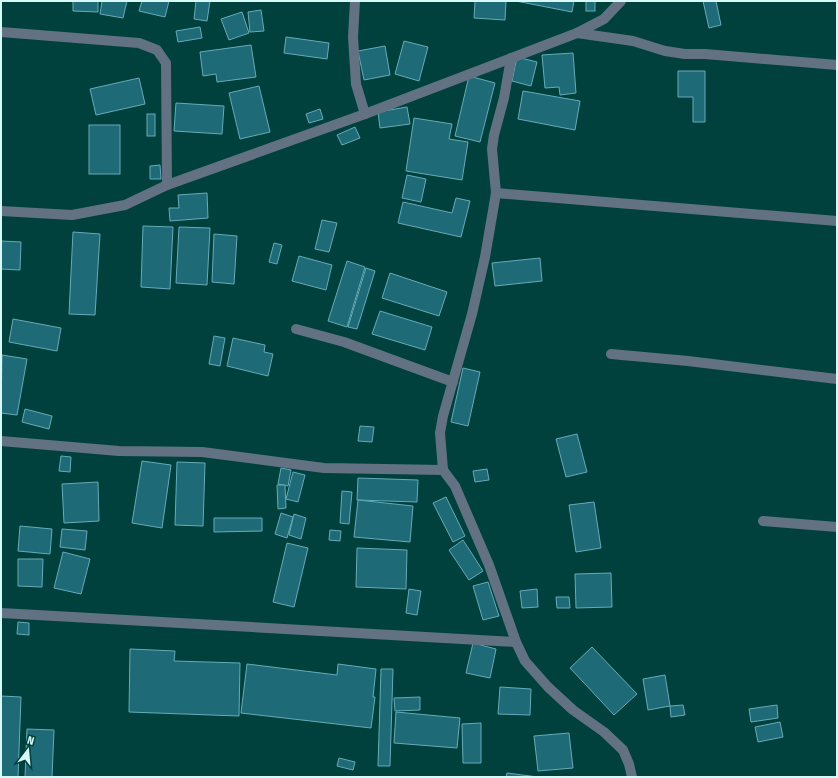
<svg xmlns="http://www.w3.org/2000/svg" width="838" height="778" viewBox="0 0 838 778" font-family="'Fira Sans Condensed',sans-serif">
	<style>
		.building { fill: #1e6a76; stroke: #65acb9 }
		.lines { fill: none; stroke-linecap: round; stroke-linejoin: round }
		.minor { stroke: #627283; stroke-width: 10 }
	</style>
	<rect width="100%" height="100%" fill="#00413e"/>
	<g class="building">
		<polygon points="73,1 98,1 98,12 73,11"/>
		<polygon points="102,1 127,1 123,18 100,14"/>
		<polygon points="142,1 169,1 165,17 139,11"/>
		<polygon points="196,1 210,1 207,21 194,19"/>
		<polygon points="475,1 506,1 505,20 474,18"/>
		<polygon points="516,1 574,1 572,12"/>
		<rect x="586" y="1" width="9" height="10"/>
		<polygon points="703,1 716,1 721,25 709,28"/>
		<polygon points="261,10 264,31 250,32 248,12"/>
		<polygon points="242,12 249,33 229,40 221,19"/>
		<polygon points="200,27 202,38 178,42 176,31"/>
		<polygon points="286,37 329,43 327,59 284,53"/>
		<polygon points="404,41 428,47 419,81 395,74"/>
		<polygon points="251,45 256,77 217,82 216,74 203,76 200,52"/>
		<polygon points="385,46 390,75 364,80 358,51"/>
		<polygon points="573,53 576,93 560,95 559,87 545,88 542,55"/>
		<polygon points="517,57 537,62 531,86 512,81"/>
		<polygon points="678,71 705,71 705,122 693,122 693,97 678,97"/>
		<polygon points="469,76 495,83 480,142 455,136"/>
		<polygon points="139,78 145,104 96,115 90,89"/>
		<polygon points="259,86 270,132 240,139 229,93"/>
		<polygon points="523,91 580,101 575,130 518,119"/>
		<polygon points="176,103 224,106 222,134 174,131"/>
		<polygon points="407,107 410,124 380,128 378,112"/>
		<polygon points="320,109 323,119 309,123 306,114"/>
		<rect x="147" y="114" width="8" height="22"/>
		<polygon points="414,118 452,124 449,139 468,142 462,180 406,171"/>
		<rect x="89" y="125" width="31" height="49"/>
		<polygon points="355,127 360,138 342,145 337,135"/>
		<polygon points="160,165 161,179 150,179 150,166"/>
		<polygon points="407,175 426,179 421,202 402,198"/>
		<polygon points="207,193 208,218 170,221 169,208 179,208 178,195"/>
		<polygon points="456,198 470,201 461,237 398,223 403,202 452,213"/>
		<polygon points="322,220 337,223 329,252 315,249"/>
		<polygon points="143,226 173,227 170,289 141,287"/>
		<polygon points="179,227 210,228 207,285 176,283"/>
		<polygon points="73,232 100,234 95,315 69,314"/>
		<polygon points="214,234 237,236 234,284 212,282"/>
		<polygon points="1,241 21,242 20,270 1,269"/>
		<polygon points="274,243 282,245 277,264 269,262"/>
		<polygon points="299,256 332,265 326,290 292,281"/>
		<polygon points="540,258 542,281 495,286 492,263"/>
		<polygon points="347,261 365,267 347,327 328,321"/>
		<polygon points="366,268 375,271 357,329 348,327"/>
		<polygon points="390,273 447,292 439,316 382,298"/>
		<polygon points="380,311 432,327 425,350 372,334"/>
		<polygon points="13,319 61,328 57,351 9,342"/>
		<polygon points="214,336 225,338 220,366 209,364"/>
		<polygon points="233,338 265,345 264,352 273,354 268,376 227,366"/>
		<polygon points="2,355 27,359 17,415 1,413"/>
		<polygon points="463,368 480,372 468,426 451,422"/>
		<polygon points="25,409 52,416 49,429 22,422"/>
		<polygon points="360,426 374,427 372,442 358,441"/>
		<polygon points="577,434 587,472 566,477 556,439"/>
		<polygon points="61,456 71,457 70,472 59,471"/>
		<polygon points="142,461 171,465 162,528 132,523"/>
		<polygon points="177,462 205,463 203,526 175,525"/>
		<polygon points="281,468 291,470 288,486 278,484"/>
		<polygon points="487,469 489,480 475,482 473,471"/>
		<polygon points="293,472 305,475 298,502 286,499"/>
		<polygon points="358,478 418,480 417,502 357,500"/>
		<polygon points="98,482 99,521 64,523 62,484"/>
		<polygon points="277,485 285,485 286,508 278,509"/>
		<polygon points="342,491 352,492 349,524 340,523"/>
		<polygon points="446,497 465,536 453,542 433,503"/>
		<polygon points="358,500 413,506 410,542 354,537"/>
		<polygon points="594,502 601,548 576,552 569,505"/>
		<polygon points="281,513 293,517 287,538 275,534"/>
		<polygon points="294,514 306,518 301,539 289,535"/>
		<polygon points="214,518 262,518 262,531 214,532"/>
		<polygon points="20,526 52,529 50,554 18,551"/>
		<polygon points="62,529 87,531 85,550 60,547"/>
		<polygon points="330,530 341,531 340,541 329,540"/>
		<polygon points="463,540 483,571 469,580 449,550"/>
		<polygon points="287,543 308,548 294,607 273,602"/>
		<polygon points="357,548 407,550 406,589 356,587"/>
		<polygon points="63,552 90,559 81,594 54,588"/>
		<polygon points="18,559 43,559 42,587 18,586"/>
		<polygon points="611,573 612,607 576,608 575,574"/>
		<polygon points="488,582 499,616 483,620 473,586"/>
		<polygon points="409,589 421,591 417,615 406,613"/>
		<polygon points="537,589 538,607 522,608 520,591"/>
		<polygon points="556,597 569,597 570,608 557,608"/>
		<polygon points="18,622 29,623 29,635 17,634"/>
		<polygon points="473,643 496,649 490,678 466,673"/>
		<polygon points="592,647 637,694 614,715 570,668"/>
		<polygon points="130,649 175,651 174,661 240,663 239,716 129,712"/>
		<polygon points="247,664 337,675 338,664 376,669 373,697 375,697 371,728 241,713"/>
		<polygon points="381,669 393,669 390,766 378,766"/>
		<polygon points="665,675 670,706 648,710 643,679"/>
		<polygon points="500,687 531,689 530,715 498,714"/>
		<polygon points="1,696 21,697 18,777 1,777"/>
		<polygon points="420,697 420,710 395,711 394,698"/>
		<polygon points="683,705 685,715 671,717 670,706"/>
		<polygon points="777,705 778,718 751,722 749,709"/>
		<polygon points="396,712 460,718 457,748 394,743"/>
		<polygon points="780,722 783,737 758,742 755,727"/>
		<polygon points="481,723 481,763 463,763 462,724"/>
		<polygon points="27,729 54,730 52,777 25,777"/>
		<polygon points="569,733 573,768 538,771 534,736"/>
		<polygon points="339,758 355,762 353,770 337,766"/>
		<polygon points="507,773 538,777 506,777"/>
	</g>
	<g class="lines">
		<g class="minor">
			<polyline points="355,1 353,37 356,84 365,114"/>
			<polyline points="1,32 139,43 157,50 166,63 167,185"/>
			<polyline points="577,33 633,41 665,51 685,54 705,54 837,65"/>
			<polyline points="511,58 504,98 494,135 492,149 496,193 485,257 472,314 443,416 440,433 443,470 455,486 489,565 516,642 525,661 548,687 573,710 604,732 623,750 629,764 632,777"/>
			<polyline points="496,193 837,221"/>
			<polyline points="1,211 72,215 125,205 167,185 365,114 577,33 604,19 621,1"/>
			<polyline points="296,329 344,342 453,382"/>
			<polyline points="611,354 688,361 837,379"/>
			<polyline points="1,441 119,451 202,452 324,468 443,470"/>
			<polyline points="763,521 837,527"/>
			<polyline points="1,613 516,642"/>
		</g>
	</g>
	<rect width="838" height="778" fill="none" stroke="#d7faf8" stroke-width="4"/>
	<g transform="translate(28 750) rotate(16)" stroke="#00413e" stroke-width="3" paint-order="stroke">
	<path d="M0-3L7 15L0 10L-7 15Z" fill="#d7faf8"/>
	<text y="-6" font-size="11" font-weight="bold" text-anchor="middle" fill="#d7faf8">N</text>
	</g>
</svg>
